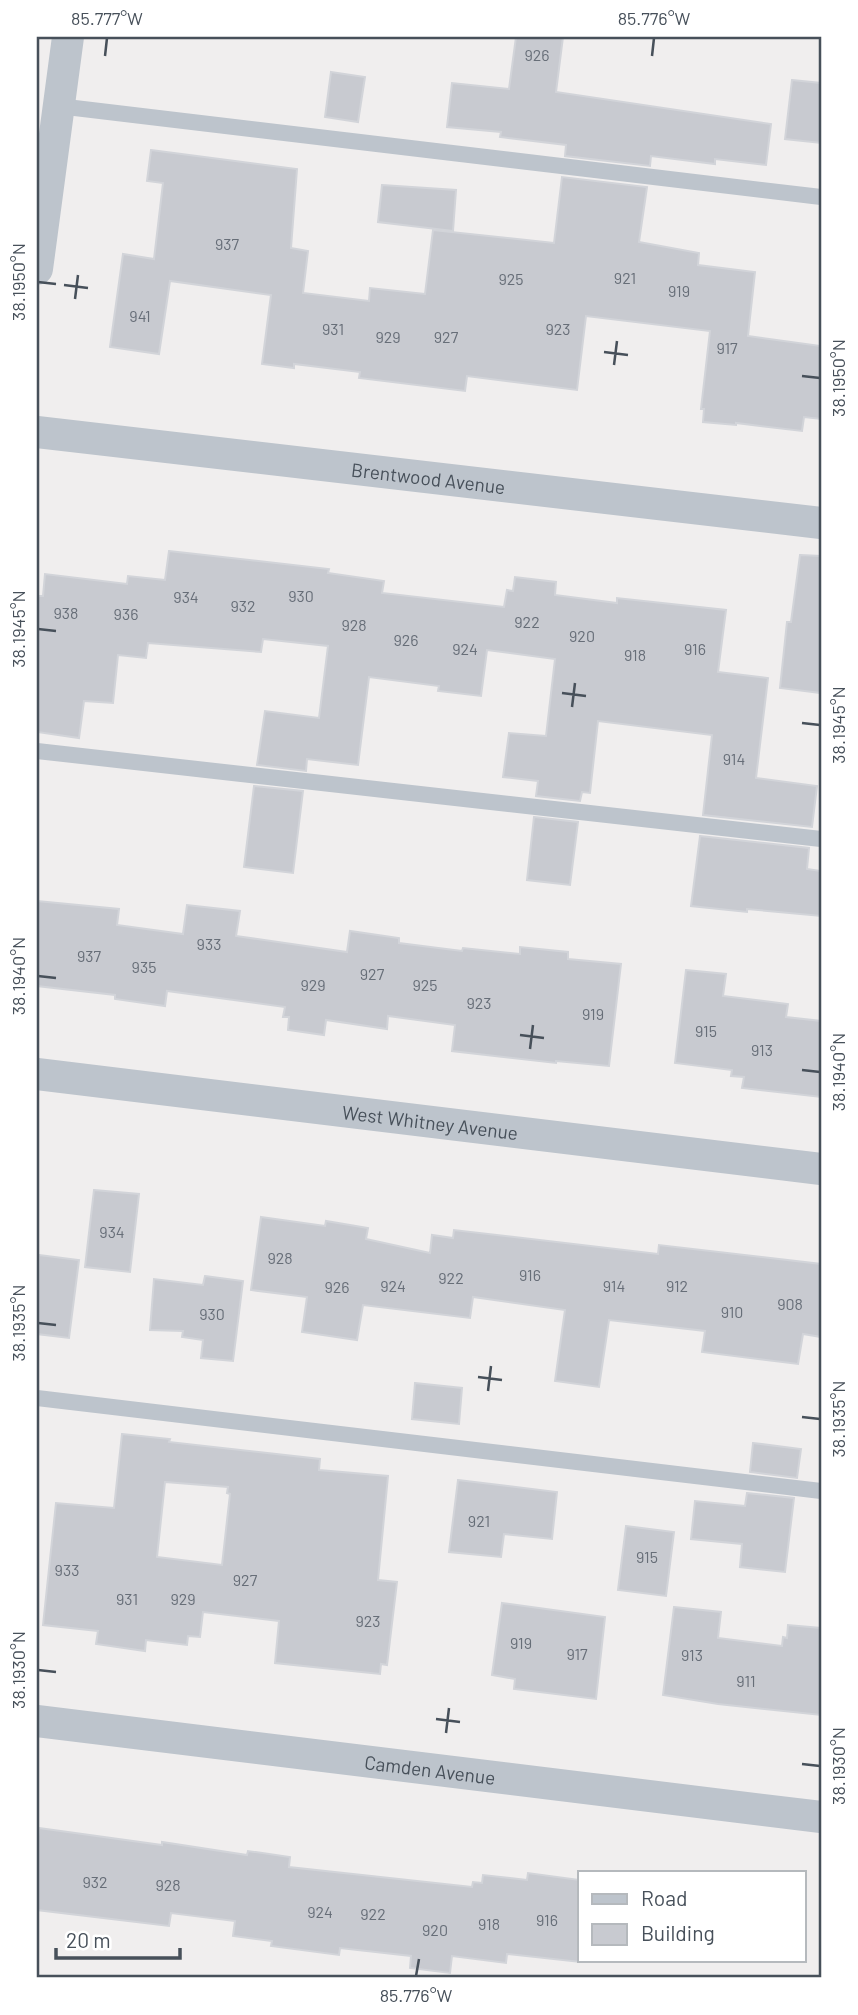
<svg xmlns="http://www.w3.org/2000/svg" width="858" height="2015" viewBox="0 0 858 2015" font-family="Barlow,sans-serif">
	<style>
		.building { fill: #c8cad0; stroke: #d2d4d9; stroke-width: 2; fill-rule: evenodd }
		.lines { fill: none; stroke-linecap: round; stroke-linejoin: round }
		.lane { stroke: #bdc4cc; stroke-width: 16 }
		.street { stroke: #bdc4cc; stroke-width: 32 }
		.ticks { fill: none; stroke: #47505a; stroke-width: 2.5 }
		.labels { text-anchor: middle; dominant-baseline: central; stroke-width: 5; stroke-linejoin: round; paint-order: stroke }
		.number-label { font-size: 16px; fill: #676e78 }
		.street-label { font-size: 19px; fill: #47505a; stroke: #fff }
		.neatline { fill: none; stroke: #47505a; stroke-width: 2.5 }
		.ticks-label { font-size: 18px; text-anchor: middle; fill: #47505a }
	</style>
	<rect width="100%" height="100%" fill="#f0eeee"/>
	<g class="building">
		<polygon points="516,37 563,37 556,92 771,124 766,165 715,159 715,164 651,156 650,166 565,156 566,145 500,137 501,132 447,127 452,83 509,89"/>
		<polygon points="331,72 365,77 358,122 325,117"/>
		<polygon points="792,80 821,83 821,143 785,139"/>
		<polygon points="151,150 297,169 291,248 308,251 303,293 369,301 370,288 425,294 433,230 554,243 562,177 647,187 639,242 699,253 698,265 755,272 748,336 821,346 821,419 804,417 802,431 736,423 736,425 703,422 704,409 701,409 710,331 586,316 577,390 467,376 465,391 359,378 360,372 294,364 294,368 262,364 271,295 170,281 159,354 110,347 123,254 154,259 163,183 147,181"/>
		<polygon points="382,185 456,190 453,231 378,222"/>
		<polygon points="169,551 329,569 328,573 384,581 382,593 504,607 507,590 513,591 515,577 556,582 555,595 617,603 617,598 726,610 718,672 768,678 756,778 817,786 812,827 703,815 712,735 598,721 590,793 582,792 580,801 536,796 538,781 503,777 509,733 546,736 555,659 487,650 481,696 438,691 439,686 369,677 358,765 307,759 306,771 257,765 265,711 319,718 328,646 263,639 261,652 148,643 146,658 118,655 113,703 84,701 79,738 37,732 37,596 43,596 45,574 127,584 128,576 165,580"/>
		<polygon points="800,555 821,556 821,693 780,688 787,622 791,622"/>
		<polygon points="254,786 303,791 293,873 244,867"/>
		<polygon points="534,817 578,822 570,885 527,880"/>
		<polygon points="700,836 809,848 807,869 821,871 821,916 747,909 747,912 691,906"/>
		<polygon points="37,901 119,909 117,925 183,934 187,905 240,911 236,936 347,952 350,931 399,938 399,943 462,951 463,948 520,954 520,947 568,952 568,959 621,964 609,1066 556,1061 556,1063 452,1051 455,1025 388,1016 387,1029 326,1020 324,1035 288,1030 289,1017 283,1017 285,1007 167,991 165,1006 115,999 115,995 37,986"/>
		<polygon points="686,970 726,974 723,996 788,1004 786,1017 821,1021 821,1097 742,1088 744,1077 731,1076 732,1070 675,1063"/>
		<polygon points="94,1190 139,1194 130,1272 85,1267"/>
		<polygon points="261,1217 325,1226 326,1221 368,1228 366,1239 430,1253 432,1235 453,1238 454,1230 658,1254 659,1245 821,1264 821,1337 803,1334 798,1364 702,1352 705,1331 609,1320 599,1387 555,1381 565,1310 473,1297 470,1318 363,1305 357,1340 302,1332 307,1297 251,1290"/>
		<polygon points="39,1255 79,1260 69,1338 37,1334"/>
		<polygon points="205,1276 243,1281 233,1361 201,1358 203,1340 182,1337 183,1331 150,1330 154,1279 203,1285"/>
		<polygon points="415,1383 462,1388 459,1424 412,1419"/>
		<path d="M122 1434 170 1439 169 1442 320 1459 319 1470 388 1476 378 1580 397 1582 387 1665 381 1664 380 1674 275 1663 279 1621 203 1612 200 1637 188 1636 187 1645 146 1640 145 1651 96 1644 98 1631 43 1625 56 1503 114 1508ZM165 1482 228 1487 227 1493 230 1494 222 1565 157 1557Z"/>
		<polygon points="753,1443 801,1449 797,1478 750,1472"/>
		<polygon points="458,1480 557,1492 552,1539 504,1534 501,1557 449,1552"/>
		<polygon points="747,1493 794,1498 785,1572 740,1567 742,1544 691,1539 695,1501 745,1506"/>
		<polygon points="626,1526 674,1532 666,1596 618,1590"/>
		<polygon points="502,1603 605,1617 596,1699 514,1689 515,1679 492,1675"/>
		<polygon points="674,1607 721,1612 718,1638 782,1646 783,1637 787,1638 788,1625 821,1628 821,1715 718,1704 663,1695"/>
		<polygon points="39,1828 162,1845 162,1842 247,1855 248,1851 290,1857 289,1867 472,1887 473,1882 482,1883 483,1875 527,1880 528,1873 580,1880 580,1962 507,1954 506,1963 452,1956 450,1973 410,1968 411,1956 340,1948 339,1955 271,1946 272,1941 233,1936 235,1921 171,1913 169,1926 37,1910 37,1848"/>
	</g>
	<g class="lines">
		<g class="lane">
			<polyline points="58,106 821,197"/>
			<polyline points="37,751 821,839"/>
			<polyline points="37,1398 821,1491"/>
		</g>
		<g class="street">
			<polyline points="37,269 68,37"/>
			<path id="s1" d="M37 432 821 523"/>
			<path id="s2" d="M37 1074 821 1169"/>
			<path id="s3" d="M37 1721 821 1817"/>
		</g>
	</g>
	<path class="ticks" d="M105 56 107 38M652 56 654 38M38 282 56 284M64 285 88 288M75 299 78 275M604 352 628 355M614 365 617 341M802 376 820 378M38 629 56 631M562 693 586 696M572 707 575 683M802 723 820 725M38 976 56 978M520 1035 544 1038M530 1049 533 1025M802 1070 820 1072M38 1323 56 1325M478 1377 502 1380M488 1391 491 1366M802 1417 820 1419M38 1670 56 1672M436 1719 460 1722M446 1733 449 1708M802 1764 820 1766M416 1976 419 1959"/>
	<g class="labels">
		<g class="number-label">
			<text x="537" y="54">926</text>
			<text x="227" y="243">937</text>
			<text x="625" y="277">921</text>
			<text x="511" y="278">925</text>
			<text x="679" y="290">919</text>
			<text x="140" y="315">941</text>
			<text x="333" y="328">931</text>
			<text x="558" y="328">923</text>
			<text x="388" y="336">929</text>
			<text x="446" y="336">927</text>
			<text x="727" y="347">917</text>
			<text x="301" y="595">930</text>
			<text x="186" y="596">934</text>
			<text x="243" y="605">932</text>
			<text x="66" y="612">938</text>
			<text x="126" y="613">936</text>
			<text x="527" y="621">922</text>
			<text x="354" y="624">928</text>
			<text x="582" y="635">920</text>
			<text x="406" y="639">926</text>
			<text x="465" y="648">924</text>
			<text x="695" y="648">916</text>
			<text x="635" y="654">918</text>
			<text x="734" y="758">914</text>
			<text x="209" y="943">933</text>
			<text x="89" y="955">937</text>
			<text x="144" y="966">935</text>
			<text x="372" y="973">927</text>
			<text x="313" y="984">929</text>
			<text x="425" y="984">925</text>
			<text x="479" y="1002">923</text>
			<text x="593" y="1013">919</text>
			<text x="706" y="1030">915</text>
			<text x="762" y="1049">913</text>
			<text x="112" y="1231">934</text>
			<text x="280" y="1257">928</text>
			<text x="530" y="1274">916</text>
			<text x="451" y="1277">922</text>
			<text x="393" y="1285">924</text>
			<text x="614" y="1285">914</text>
			<text x="677" y="1285">912</text>
			<text x="337" y="1286">926</text>
			<text x="790" y="1303">908</text>
			<text x="732" y="1311">910</text>
			<text x="212" y="1313">930</text>
			<text x="479" y="1520">921</text>
			<text x="647" y="1556">915</text>
			<text x="67" y="1569">933</text>
			<text x="245" y="1579">927</text>
			<text x="127" y="1598">931</text>
			<text x="183" y="1598">929</text>
			<text x="368" y="1620">923</text>
			<text x="521" y="1642">919</text>
			<text x="577" y="1653">917</text>
			<text x="692" y="1654">913</text>
			<text x="746" y="1680">911</text>
			<text x="95" y="1881">932</text>
			<text x="168" y="1884">928</text>
			<text x="320" y="1911">924</text>
			<text x="373" y="1913">922</text>
			<text x="547" y="1919">916</text>
			<text x="489" y="1923">918</text>
			<text x="435" y="1929">920</text>
		</g>
		<g class="street-label">
			<text stroke="none"><textPath href="#s1" startOffset="394">Brentwood Avenue</textPath></text>
			<text stroke="none"><textPath href="#s2" startOffset="396">West Whitney Avenue</textPath></text>
			<text stroke="none"><textPath href="#s3" startOffset="396">Camden Avenue</textPath></text>
		</g>
	</g>
	<rect width="858" height="2015" fill="none" stroke="#ffffff" stroke-width="77"/>
	<rect x="578" y="1871" width="228" height="91" fill="#ffffff" stroke="#b5b9bd" stroke-width="2"/>
	<rect x="592" y="1894" width="35" height="10" fill="#bdc4cc" stroke="#b5b9bd" stroke-width="2"/>
	<text x="641" y="1906" font-size="21" fill="#47505a">Road</text>
	<rect x="592" y="1924" width="35" height="21" fill="#c8cad0" stroke="#b5b9bd" stroke-width="2"/>
	<text x="641" y="1941" font-size="21" fill="#47505a">Building</text>
	<path d="M56 1948v10h124v-10" fill="none" stroke="#47505a" stroke-width="3.5"/>
	<text x="66" y="1948" font-size="21" fill="#47505a" stroke="#ffffff" stroke-width="5" paint-order="stroke">20 m</text>
	<rect x="38" y="38" width="782" height="1938" class="neatline"/>
	<g class="ticks-label">
		<text x="107" y="25">85.777°W</text>
		<text x="654" y="25">85.776°W</text>
		<text transform="translate(19 282) rotate(-90)" y="6">38.1950°N</text>
		<text transform="translate(839 378) rotate(-90)" y="6">38.1950°N</text>
		<text transform="translate(19 629) rotate(-90)" y="6">38.1945°N</text>
		<text transform="translate(839 725) rotate(-90)" y="6">38.1945°N</text>
		<text transform="translate(19 976) rotate(-90)" y="6">38.1940°N</text>
		<text transform="translate(839 1072) rotate(-90)" y="6">38.1940°N</text>
		<text transform="translate(19 1323) rotate(-90)" y="6">38.1935°N</text>
		<text transform="translate(839 1419) rotate(-90)" y="6">38.1935°N</text>
		<text transform="translate(19 1670) rotate(-90)" y="6">38.1930°N</text>
		<text transform="translate(839 1766) rotate(-90)" y="6">38.1930°N</text>
		<text x="416" y="2002">85.776°W</text>
	</g>
</svg>
